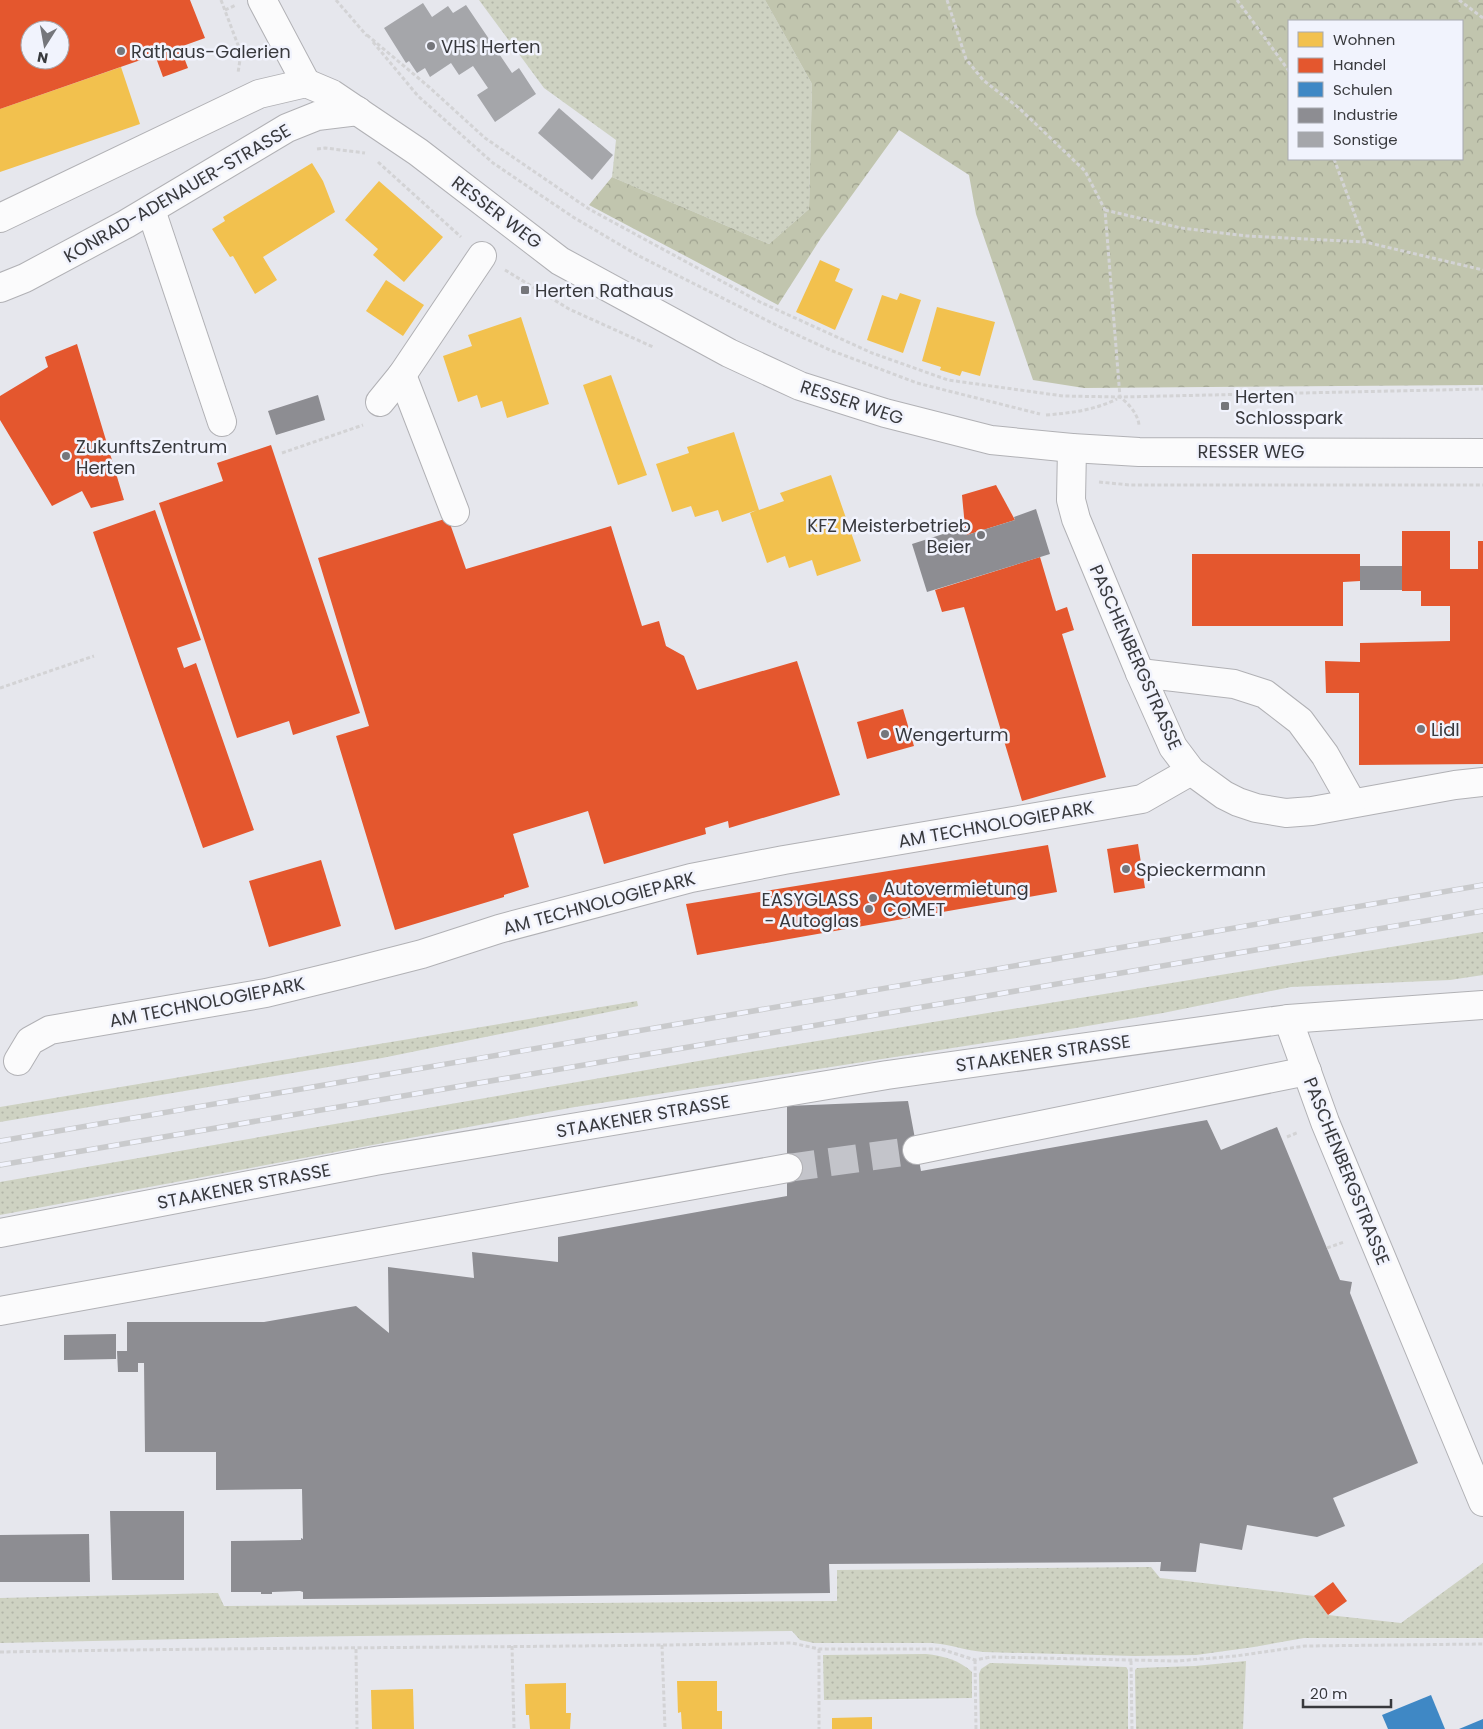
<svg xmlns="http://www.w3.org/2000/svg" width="1483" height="1729" viewBox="0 0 1483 1729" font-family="Poppins,sans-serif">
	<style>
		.grass { fill: url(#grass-dots) }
		.forest { fill: url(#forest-crowns); fill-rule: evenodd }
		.homes { fill: #f2c14e }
		.shops { fill: #e4572e; fill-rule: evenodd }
		.schools { fill: #3f88c5 }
		.industry { fill: #8d8d92 }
		.building { fill: #a5a6aa }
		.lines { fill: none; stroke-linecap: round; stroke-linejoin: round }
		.minor-tunnel { stroke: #c3c4ca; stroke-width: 28; stroke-dasharray: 28 14; stroke-linecap: butt }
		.minor-casing { stroke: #b1b1b5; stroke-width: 30 }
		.major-casing { stroke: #b1b1b5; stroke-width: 30 }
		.path { stroke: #d3d3d5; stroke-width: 3; stroke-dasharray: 4 2.5; stroke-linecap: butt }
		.minor { stroke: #fbfbfc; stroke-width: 28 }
		.major { stroke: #fbfbfc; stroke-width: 28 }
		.rail-casing { stroke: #c9cacc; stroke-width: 5.5 }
		.rail { stroke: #f1f3fd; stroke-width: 4; stroke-dasharray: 11; stroke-linecap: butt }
		.poi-dot { fill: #75767b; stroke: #f1f3fd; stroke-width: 2 }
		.labels { text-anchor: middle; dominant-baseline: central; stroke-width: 5; stroke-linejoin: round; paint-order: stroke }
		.poi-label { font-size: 18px; fill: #38393d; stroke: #f1f3fd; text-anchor: start }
		.street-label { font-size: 18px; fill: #38393d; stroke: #f1f3fd }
	</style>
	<defs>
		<pattern id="grass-dots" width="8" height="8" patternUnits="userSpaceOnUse" patternTransform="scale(1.25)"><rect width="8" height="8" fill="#ced2c2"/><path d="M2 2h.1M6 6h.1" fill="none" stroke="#b2b5a8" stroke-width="1.8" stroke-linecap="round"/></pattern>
		<pattern id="forest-crowns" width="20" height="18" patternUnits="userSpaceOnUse" patternTransform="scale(1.25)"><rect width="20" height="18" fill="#c1c5ae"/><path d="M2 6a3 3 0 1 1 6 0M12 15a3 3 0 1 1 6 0" fill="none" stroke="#9ea18f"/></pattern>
	</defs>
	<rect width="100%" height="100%" fill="#e6e7ed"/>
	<g class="grass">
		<polygon points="479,0 765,0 812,84 809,209 769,244 612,177 616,140 544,88"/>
		<polygon points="1483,932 1483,975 1450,980 1291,987 1163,1013 1029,1036 575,1107 0,1215 0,1182 756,1051"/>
		<polygon points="637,1001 638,1006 382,1058 0,1122 0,1107"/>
		<path d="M1483 1563V1638H1304L1254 1647 1196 1655 1135 1656 984 1652C966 1651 950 1644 932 1643H814L800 1640 792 1631 274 1637 0 1643V1598L218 1593 224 1606 837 1601V1570L1151 1567 1160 1578 1314 1596 1328 1615 1401 1623Z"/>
		<path d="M926 1654C944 1656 959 1660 972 1672V1698L824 1700 823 1655Z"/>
		<polygon points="1246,1661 1243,1729 1136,1729 1135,1670 1137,1668 1195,1666"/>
		<polygon points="990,1663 1126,1667 1128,1670 1128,1729 980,1729 979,1674 981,1669"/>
	</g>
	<path class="forest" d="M765 0H1483V385L1084 388 1033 380 976 214 969 175 899 130 821 238 778 305 589 205 612 177 769 244 809 209 812 84ZM1289 21H1462V159H1289Z"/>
	<g class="homes">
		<polygon points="121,67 140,124 0,172 0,109"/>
		<polygon points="312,163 323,181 335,212 263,257 277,280 255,294 233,256 230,257 212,229 225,221 223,217"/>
		<polygon points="379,181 443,237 404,282 373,255 378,249 345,220"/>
		<polygon points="820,260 840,269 835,281 853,289 835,330 796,312"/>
		<polygon points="386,280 424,305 403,336 366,311"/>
		<polygon points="900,293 921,300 903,353 867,340 882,295 897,300"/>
		<polygon points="937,307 995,322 980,376 962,371 960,376 940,370 941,367 922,361"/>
		<polygon points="521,317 549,404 507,418 502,401 481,408 477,395 458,402 443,356 472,346 468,335"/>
		<polygon points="611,375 647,475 618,485 583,385"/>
		<polygon points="734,432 759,510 784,501 780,493 831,475 861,561 817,576 812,560 789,568 785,556 767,563 750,513 757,510 722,522 718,510 695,517 691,506 672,512 656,464 689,453 687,447"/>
		<polygon points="677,1681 717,1681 717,1711 722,1711 722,1729 682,1729 681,1712 678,1713"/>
		<polygon points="566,1683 566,1713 571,1713 570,1729 530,1729 529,1715 526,1715 525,1684"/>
		<polygon points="413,1689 414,1729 372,1729 371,1690"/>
		<polygon points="872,1717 872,1729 832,1729 832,1718"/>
	</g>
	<g class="shops">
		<path d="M0 0H190L205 38 180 47 188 68 163 77 155 55 0 109ZM30 30H60V60H30Z"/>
		<polygon points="77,344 124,500 91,508 82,491 52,506 0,420 0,396 48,367 45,357"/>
		<polygon points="271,445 360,713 293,735 289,721 237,738 159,503 223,481 217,463"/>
		<polygon points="996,485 1015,520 967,535 965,527 962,495"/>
		<polygon points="155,510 201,640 177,648 184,668 196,663 254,830 203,848 93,532"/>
		<polygon points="448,518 466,569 611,526 642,626 659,621 666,646 684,656 697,690 797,661 840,795 729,828 728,821 705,828 706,834 604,864 588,811 513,834 529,887 504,895 504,897 395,930 336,736 369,726 318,558"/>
		<polygon points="1402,531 1450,531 1450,569 1478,569 1478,541 1483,541 1483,764 1359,765 1359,693 1326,693 1325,661 1360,662 1360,643 1450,641 1450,606 1421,606 1421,591 1402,591"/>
		<polygon points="1192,554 1360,554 1360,581 1343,582 1343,626 1192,626"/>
		<polygon points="1040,557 1056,611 1067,607 1074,630 1062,634 1106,777 1022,801 964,607 942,612 935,590"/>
		<polygon points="903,709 914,746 867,759 857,722"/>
		<polygon points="1138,844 1145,888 1114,893 1107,849"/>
		<polygon points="1048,845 1057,892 697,955 686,904"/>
		<polygon points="321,860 341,926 269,947 249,881"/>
		<polygon points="1333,1582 1347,1601 1328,1615 1314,1596"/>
	</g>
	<g class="schools">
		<polygon points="1431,1695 1445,1729 1388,1729 1382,1715"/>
		<polygon points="1483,1719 1483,1729 1459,1729"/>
	</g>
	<g class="industry">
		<polygon points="318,395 325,420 276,435 268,411"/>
		<polygon points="1036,509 1050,554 927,592 912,544 965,527 967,535 1015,520 1014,517"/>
		<rect x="1360" y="566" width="42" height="24"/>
		<polygon points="908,1101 921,1171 1207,1120 1221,1150 1277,1127 1340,1280 1352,1282 1350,1293 1418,1463 1333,1498 1345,1526 1317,1537 1247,1525 1242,1550 1200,1543 1196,1572 1160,1571 1161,1562 829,1564 830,1593 303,1599 303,1592 300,1591 272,1592 272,1594 261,1594 261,1592 231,1592 231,1541 301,1540 301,1538 303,1539 302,1489 216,1490 216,1452 145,1452 144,1363 138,1363 138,1372 118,1372 117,1351 127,1351 127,1322 264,1322 356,1306 389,1333 388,1267 474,1278 472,1252 558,1262 558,1237 787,1196 787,1106"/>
		<polygon points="116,1334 116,1359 64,1360 64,1335"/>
		<polygon points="110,1511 184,1511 184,1580 112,1580"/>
		<polygon points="89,1534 90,1582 0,1582 0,1535"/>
	</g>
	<g class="building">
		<polygon points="423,3 432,17 448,6 453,13 466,5 512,73 519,68 536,94 495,122 477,95 488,88 473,66 459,75 451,63 430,77 425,68 417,73 409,61 406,63 384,28"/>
		<polygon points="559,108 613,155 592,180 538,133"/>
	</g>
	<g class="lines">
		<polyline class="minor-tunnel" points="788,1168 917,1150"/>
		<defs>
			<g id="minor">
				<polyline points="262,0 306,83"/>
				<polyline points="151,210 222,422"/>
				<polyline points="402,375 455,512"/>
				<polyline points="380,402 402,375 482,256"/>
				<polyline points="1072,448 1071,500 1076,519 1140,673 1173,747 1191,771 1224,795 1238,802 1256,808 1286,813 1312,811 1455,785 1483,782"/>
				<polyline points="1140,673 1234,684 1265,694 1300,721 1325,755 1352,803"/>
				<polyline points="1288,1019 1325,1122 1483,1502"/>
				<polyline points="18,1061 30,1041 50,1030 266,993 344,974 422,954 499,929 691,878 784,860 1142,799 1191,771"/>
				<polyline points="917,1150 1307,1071"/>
				<polyline points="0,1233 375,1161 887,1075 1288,1019 1483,1005"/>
				<polyline points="0,1311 788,1168"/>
			</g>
			<g id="major">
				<polyline points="0,218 259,94 306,83 332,94 418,152 560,261 729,353 800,386 885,413 991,440 1072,448 1139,452 1483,453"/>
				<polyline points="0,288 25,278 126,224 287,128 317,116 358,111"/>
			</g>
		</defs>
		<use href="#minor" class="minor-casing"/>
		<use href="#major" class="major-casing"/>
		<g class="path">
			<polyline points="221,0 241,53 238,73"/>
			<polyline points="336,0 367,36"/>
			<path d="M947 0 966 59 983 80 1019 108 1085 171 1105 210 1120 397C1128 403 1138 414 1139 425"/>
			<polyline points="1237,0 1289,71"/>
			<polyline points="1459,0 1483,18"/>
			<polyline points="225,10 236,5"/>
			<polyline points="367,35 429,87 485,138 589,209 760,302 872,353 948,380 1063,396 1120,397 1483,389"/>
			<polyline points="373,42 418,96 493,163 573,217 639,256 780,327 830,350 917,383 1040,414"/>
			<polyline points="317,149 325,148 365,153"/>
			<polyline points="1334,159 1365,242"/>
			<polyline points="378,162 461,237"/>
			<polyline points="1105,210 1181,228 1247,236 1365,242 1483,270"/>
			<polyline points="505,270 569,309 653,347"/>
			<path d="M1046 415C1072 413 1094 410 1117 399"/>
			<polyline points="282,453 363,425"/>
			<polyline points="1099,482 1130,485 1483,485"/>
			<polyline points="0,688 94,656"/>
			<polyline points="1287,1137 1299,1132"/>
			<polyline points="1327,1248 1344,1242"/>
			<polyline points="662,1645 665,1729"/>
			<polyline points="512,1646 514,1729"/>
			<polyline points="356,1649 357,1729"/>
			<polyline points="819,1649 819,1729"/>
			<path d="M0 1652C264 1647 528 1648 792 1643L819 1649H941L975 1660 991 1657 1177 1661 1236 1656 1305 1646 1483 1644"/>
			<polyline points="975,1660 976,1729"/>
			<polyline points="1131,1661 1132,1729"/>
		</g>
		<use href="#minor" class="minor"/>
		<use href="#major" class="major"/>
		<defs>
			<g id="rail">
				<polyline points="0,1141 1483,885"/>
				<polyline points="0,1165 1483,911"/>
			</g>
		</defs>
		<use href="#rail" class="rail-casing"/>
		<use href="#rail" class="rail"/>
	</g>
	<g class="poi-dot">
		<circle cx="431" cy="46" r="5"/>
		<circle cx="121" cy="51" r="5"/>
		<rect x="520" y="285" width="10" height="10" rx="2.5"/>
		<rect x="1220" y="401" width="10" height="10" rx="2.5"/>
		<circle cx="66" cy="456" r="5"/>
		<circle cx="981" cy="535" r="5"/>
		<circle cx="1421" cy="729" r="5"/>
		<circle cx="885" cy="734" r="5"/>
		<circle cx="1126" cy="869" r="5"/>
		<circle cx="873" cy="898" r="5"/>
		<circle cx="869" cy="909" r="5"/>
	</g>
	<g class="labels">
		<g class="poi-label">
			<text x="441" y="46">VHS Herten</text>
			<text x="131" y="51">Rathaus-Galerien</text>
			<text x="535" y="290">Herten Rathaus</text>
			<text x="1235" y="396">Herten<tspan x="1235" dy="21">Schlosspark</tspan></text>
			<text x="76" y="446">ZukunftsZentrum<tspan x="76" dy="21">Herten</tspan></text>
			<text x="971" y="525" text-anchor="end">KFZ Meisterbetrieb<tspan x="971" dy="21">Beier</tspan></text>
			<text x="1431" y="729">Lidl</text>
			<text x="895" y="734">Wengerturm</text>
			<text x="1136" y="869">Spieckermann</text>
			<text x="883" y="888">Autovermietung<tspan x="883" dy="21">COMET</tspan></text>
			<text x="859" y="899" text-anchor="end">EASYGLASS<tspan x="859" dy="21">- Autoglas</tspan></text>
		</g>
		<g class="street-label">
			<text transform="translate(177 193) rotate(-30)">KONRAD-ADENAUER-STRASSE</text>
			<text transform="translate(497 212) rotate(37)">RESSER WEG</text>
			<text transform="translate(852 402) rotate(18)">RESSER WEG</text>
			<text x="1251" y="451">RESSER WEG</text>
			<text transform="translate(1136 657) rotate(66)">PASCHENBERGSTRASSE</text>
			<text transform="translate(996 824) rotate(-10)">AM TECHNOLOGIEPARK</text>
			<text transform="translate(599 903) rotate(-15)">AM TECHNOLOGIEPARK</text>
			<text transform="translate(207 1002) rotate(-11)">AM TECHNOLOGIEPARK</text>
			<text transform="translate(1043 1053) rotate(-8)">STAAKENER STRASSE</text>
			<text transform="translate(643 1116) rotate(-10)">STAAKENER STRASSE</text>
			<text transform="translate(1347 1171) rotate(68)">PASCHENBERGSTRASSE</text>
			<text transform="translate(244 1186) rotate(-11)">STAAKENER STRASSE</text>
		</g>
	</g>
	<rect x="1288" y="20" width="175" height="140" fill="#f1f3fd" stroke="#a7a9b0"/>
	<rect x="1298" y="32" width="25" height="15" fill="#f2c14e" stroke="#a7a9b0"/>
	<text x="1333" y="45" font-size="15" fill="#38393d">Wohnen</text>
	<rect x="1298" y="58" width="25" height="15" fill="#e4572e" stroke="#a7a9b0"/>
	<text x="1333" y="70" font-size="15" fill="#38393d">Handel</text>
	<rect x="1298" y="82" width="25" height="15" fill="#3f88c5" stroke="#a7a9b0"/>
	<text x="1333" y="95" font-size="15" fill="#38393d">Schulen</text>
	<rect x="1298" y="108" width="25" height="15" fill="#8d8d92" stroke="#a7a9b0"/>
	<text x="1333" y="120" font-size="15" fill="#38393d">Industrie</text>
	<rect x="1298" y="132" width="25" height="15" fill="#a5a6aa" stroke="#a7a9b0"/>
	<text x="1333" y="145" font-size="15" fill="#38393d">Sonstige</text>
	<g transform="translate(45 45) rotate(191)"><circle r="24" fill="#f1f3fd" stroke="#a7a9b0"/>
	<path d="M0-4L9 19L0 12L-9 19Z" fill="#75767b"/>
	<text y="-8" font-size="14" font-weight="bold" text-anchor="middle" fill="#38393d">N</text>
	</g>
	<path d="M1303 1699v8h88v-8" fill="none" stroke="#38393d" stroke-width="2.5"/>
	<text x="1310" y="1699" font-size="15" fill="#38393d" stroke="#f1f3fd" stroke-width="4" paint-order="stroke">20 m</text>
</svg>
